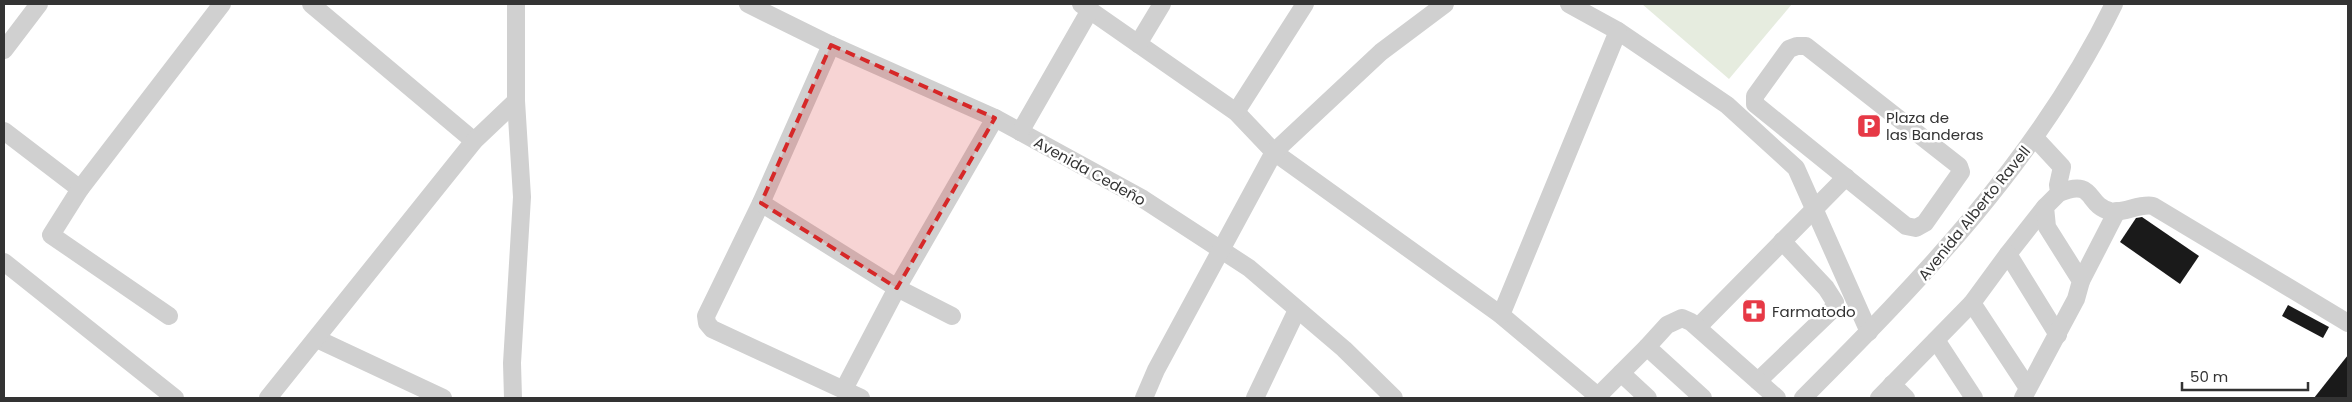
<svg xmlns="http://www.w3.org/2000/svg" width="2352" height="402" viewBox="0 0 2352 402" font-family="Poppins,sans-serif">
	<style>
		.green { fill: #e6ecdf }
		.building { fill: #1a1a1a }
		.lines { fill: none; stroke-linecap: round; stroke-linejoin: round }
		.minor { stroke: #d0d0d0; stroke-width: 18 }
		.marked { fill: #d62828; fill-opacity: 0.2; stroke: #d62828; stroke-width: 4; stroke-dasharray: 10 6; stroke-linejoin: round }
		.labels { text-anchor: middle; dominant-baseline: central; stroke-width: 5; stroke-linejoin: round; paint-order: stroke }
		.poi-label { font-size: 15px; fill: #333; stroke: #fff; text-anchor: start }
		.street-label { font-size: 15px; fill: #333; stroke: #fff }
	</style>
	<rect width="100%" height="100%" fill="#fff"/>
	<polygon class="green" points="1642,4 1792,4 1729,79"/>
	<g class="building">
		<polygon points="2142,217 2199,256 2180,284 2120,242 2136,218"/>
		<polygon points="2288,305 2329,327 2323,338 2282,316"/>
		<polygon points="2348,355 2348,398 2314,398"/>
	</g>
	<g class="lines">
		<g class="minor">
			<polyline points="311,4 474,141"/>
			<polyline points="748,4 831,45 995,118 1143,199 1249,268 1344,349 1394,398"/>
			<polyline points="1081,4 1236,112 1274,152 1501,315 1600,398"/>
			<polyline points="1569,4 1618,31 1727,105 1796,168 1869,332"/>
			<polyline points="1138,44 1162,4"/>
			<polyline points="831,45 761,203 706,316 707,323 712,329 861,398"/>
			<polygon points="1797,46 1806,46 1959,166 1961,172 1925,223 1916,228 1906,226 1755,104 1755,96 1789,49"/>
			<polyline points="4,50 39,4"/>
			<polyline points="1236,112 1305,4"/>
			<polyline points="4,131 80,189"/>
			<polyline points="1020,132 1090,10"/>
			<path d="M2059 193C2096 178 2085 205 2110 211 2124 214 2139 203 2153 206L2348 323"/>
			<polyline points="761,203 897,288 952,316"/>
			<polyline points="2008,254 2045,207"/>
			<polyline points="4,262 175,398"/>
			<polyline points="2081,281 2117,211"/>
			<polyline points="1972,303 2028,388"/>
			<polyline points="1501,315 1618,31"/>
			<polyline points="169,316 51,235 80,189 222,4"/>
			<polyline points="1698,327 1846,177"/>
			<polyline points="317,339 443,398"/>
			<polyline points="1936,340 1974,398"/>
			<polyline points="1621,373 1648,398"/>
			<polyline points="1758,381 1832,310 1835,302 1826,288 1782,241"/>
			<polyline points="1892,384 1906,398"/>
			<polyline points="844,389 897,288 995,118"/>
			<polyline points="268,398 474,141 516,101"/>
			<polyline points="513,398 512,363 522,197 516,101 516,4"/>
			<polyline points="1144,398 1156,370 1274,152 1381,52 1445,4"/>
			<polyline points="1255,398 1297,310"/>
			<polyline points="1596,398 1647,347"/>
			<polyline points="1703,398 1647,347 1667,325 1682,318 1691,322 1777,398"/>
			<path d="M1803 398C1922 279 2039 158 2114 4"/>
			<polyline points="1879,398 1972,303 2008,254 2058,335"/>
			<polyline points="2023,398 2076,299 2081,281 2047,227 2045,207 2059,193 2058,185 2062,167 2035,138"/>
		</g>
	</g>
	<path class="marked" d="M831 45 995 118 897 288 761 203Z"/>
	<defs>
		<symbol id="parking-square" viewBox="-11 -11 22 22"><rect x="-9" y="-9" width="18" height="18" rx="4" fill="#e63946" stroke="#fff"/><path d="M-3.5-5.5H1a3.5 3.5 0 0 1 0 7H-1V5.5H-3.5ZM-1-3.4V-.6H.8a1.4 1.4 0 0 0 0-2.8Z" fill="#fff"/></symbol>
		<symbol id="pharmacy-square" viewBox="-11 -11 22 22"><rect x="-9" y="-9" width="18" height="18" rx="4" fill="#e63946" stroke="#fff"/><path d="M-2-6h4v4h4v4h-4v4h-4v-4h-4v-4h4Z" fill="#fff"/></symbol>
	</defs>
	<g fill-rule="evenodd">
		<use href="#parking-square" x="1855" y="112" width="28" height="28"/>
		<use href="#pharmacy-square" x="1740" y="297" width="28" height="28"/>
	</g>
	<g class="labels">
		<g class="poi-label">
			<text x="1886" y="117">Plaza de<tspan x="1886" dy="17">las Banderas</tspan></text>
			<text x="1772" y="311">Farmatodo</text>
		</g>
		<g class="street-label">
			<text transform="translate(1090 171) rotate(29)">Avenida Cedeño</text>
			<text transform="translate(1974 213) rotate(-51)">Avenida Alberto Ravell</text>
		</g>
	</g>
	<rect width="2352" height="402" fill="none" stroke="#333333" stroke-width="10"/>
	<path d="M2182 382v8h126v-8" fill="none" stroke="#333333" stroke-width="2.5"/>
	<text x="2190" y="382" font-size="15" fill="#333333" stroke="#ffffff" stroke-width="4" paint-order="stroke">50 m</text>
</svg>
